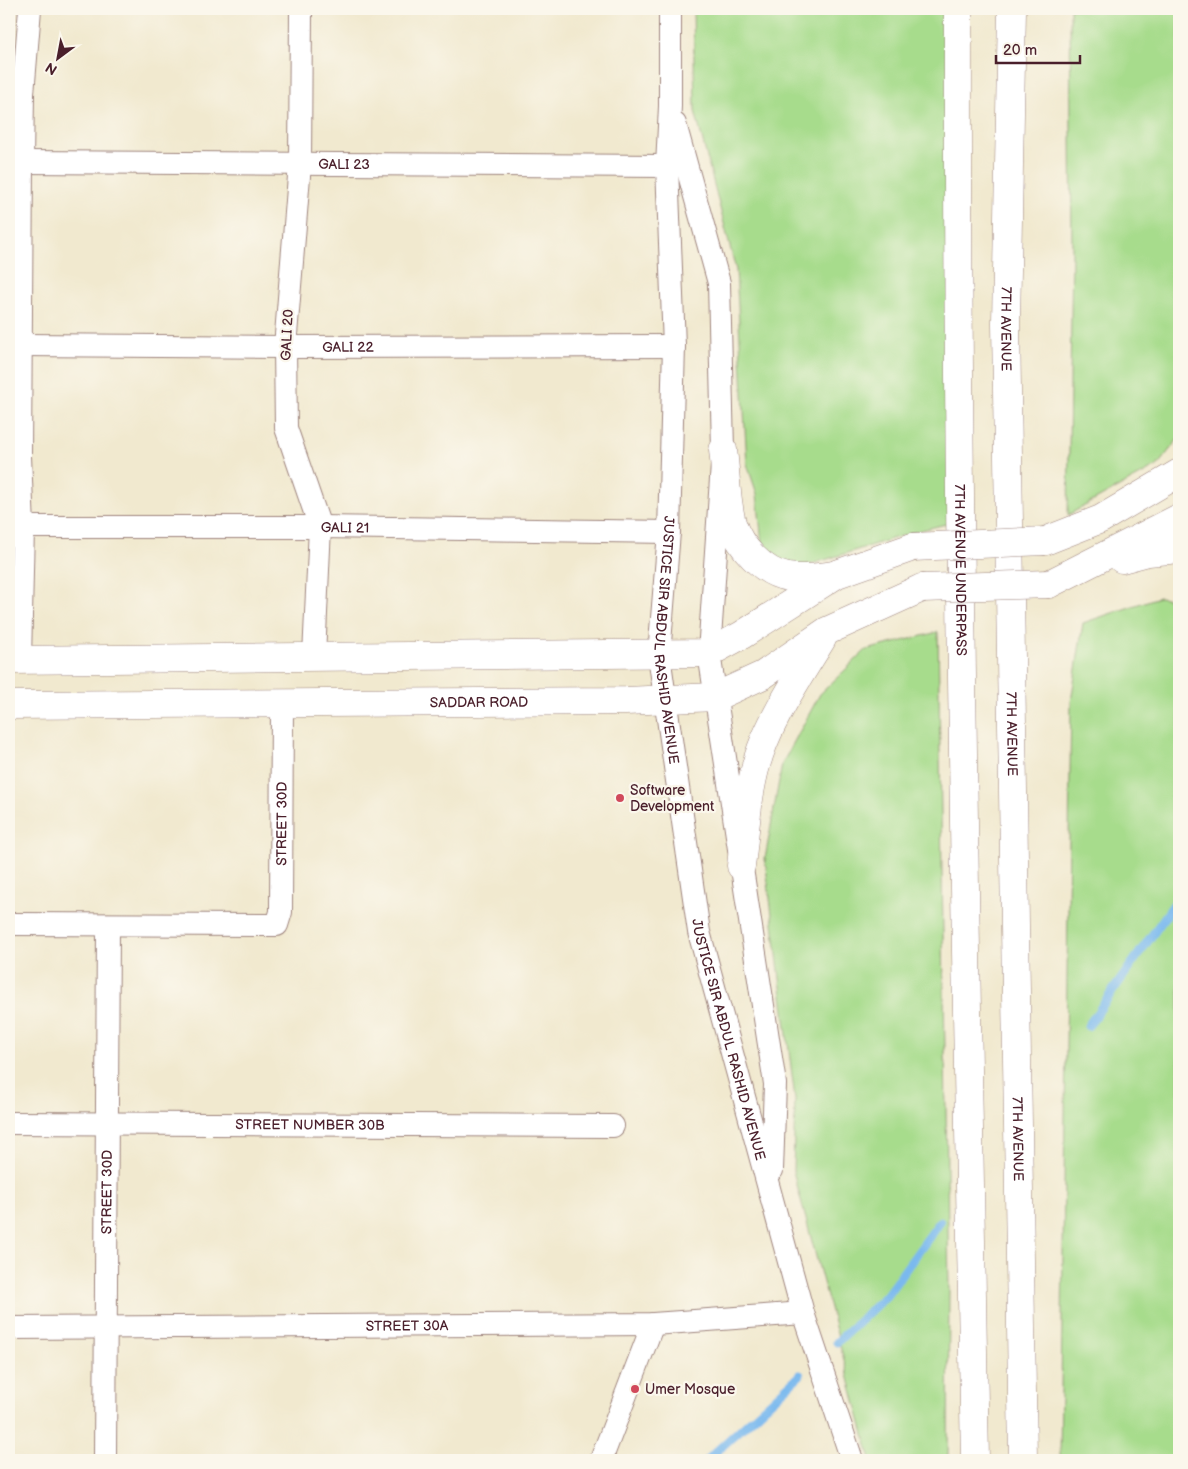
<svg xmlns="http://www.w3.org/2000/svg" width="1188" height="1469" viewBox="0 0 1188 1469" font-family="'Balsamiq Sans',sans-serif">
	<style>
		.green { fill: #a7dc8c; stroke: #787e5c }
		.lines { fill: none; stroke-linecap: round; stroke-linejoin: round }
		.stream { stroke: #7ab9ee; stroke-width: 9 }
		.street-casing { stroke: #9e847d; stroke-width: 24 }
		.secondary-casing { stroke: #9e847d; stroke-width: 29 }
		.primary-casing { stroke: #9e847d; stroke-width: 29 }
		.street { stroke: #fff; stroke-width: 22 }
		.secondary { stroke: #fff; stroke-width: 28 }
		.primary { stroke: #fff; stroke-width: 28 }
		.secondary-bridge-casing { stroke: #9e847d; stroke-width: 29; stroke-linecap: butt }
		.secondary-bridge { stroke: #fff; stroke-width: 28 }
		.poi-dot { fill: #d1495b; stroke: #fbf7ec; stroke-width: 2 }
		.labels { text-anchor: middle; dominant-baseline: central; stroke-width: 4.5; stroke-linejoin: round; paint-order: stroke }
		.street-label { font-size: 14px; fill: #4a1f2b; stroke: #fbf7ec }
		.poi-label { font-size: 14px; fill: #4a1f2b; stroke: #fbf7ec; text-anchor: start }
	</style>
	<rect width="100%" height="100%" fill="#fbf7ec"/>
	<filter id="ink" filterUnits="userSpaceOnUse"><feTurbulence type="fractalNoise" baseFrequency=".02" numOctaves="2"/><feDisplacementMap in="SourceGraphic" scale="10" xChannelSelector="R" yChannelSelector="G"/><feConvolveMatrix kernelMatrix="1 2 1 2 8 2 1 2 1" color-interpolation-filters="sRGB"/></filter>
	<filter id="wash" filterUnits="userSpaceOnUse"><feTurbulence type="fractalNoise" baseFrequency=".0096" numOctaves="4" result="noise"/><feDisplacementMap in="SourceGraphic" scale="20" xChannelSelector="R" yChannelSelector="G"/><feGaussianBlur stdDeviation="1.12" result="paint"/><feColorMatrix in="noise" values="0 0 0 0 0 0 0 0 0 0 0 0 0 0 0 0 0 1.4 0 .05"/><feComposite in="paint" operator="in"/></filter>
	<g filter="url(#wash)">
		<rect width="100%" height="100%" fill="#f1e9cf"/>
		<g class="green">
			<polygon points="693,9 949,9 950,523 914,532 796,569 763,553 757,494 747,464 736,270 695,111"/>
			<polygon points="1070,9 1179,9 1179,438 1157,466 1068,515 1072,251"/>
			<polygon points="1159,597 1179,600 1179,1460 1060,1460 1071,702 1083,623"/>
			<polygon points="938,632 949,1289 948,1460 871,1460 793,1171 795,1099 765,859 782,764 820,694 866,650"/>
		</g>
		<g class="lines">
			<g class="stream">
				<polyline points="1088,1026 1179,897"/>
				<polyline points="837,1342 886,1296 940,1222"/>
				<polyline points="707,1460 800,1375"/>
			</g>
		</g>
	</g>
	<g filter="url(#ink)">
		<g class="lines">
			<defs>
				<g id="street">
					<polyline points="301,9 300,164 285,347 286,428 320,527 314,656"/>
					<path id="s1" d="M670 9V106L667 166 674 346 669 532 659 655 665 698 699 932 803 1313 852 1460"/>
					<polyline points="675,124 719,283 723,450 709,653 775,1084 772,1170"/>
					<path id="s2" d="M22 162 667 166"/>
					<path id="s3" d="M22 345 285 347 674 346"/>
					<path id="s4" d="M23 527H320L669 532"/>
					<polyline points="20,660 23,527 20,456 22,162 23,94 30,9"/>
					<path id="s5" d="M9 924 277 925 281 912 282 702"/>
					<path id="s6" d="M9 1123 613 1126"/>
					<path id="s7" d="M9 1328 653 1324 803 1313"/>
					<path id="s8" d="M105 1460 108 925"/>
					<polyline points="601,1460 653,1324"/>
				</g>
				<g id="secondary">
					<path d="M723 450C726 473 726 500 732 523 739 546 763 573 788 577 803 580 818 577 834 575"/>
					<polyline points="1045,541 1101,519 1179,473"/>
					<polyline points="1122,559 1148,552 1179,549"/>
					<polyline points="1049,584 1179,518"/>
					<polyline points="9,660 709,653 742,635 837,574 913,547"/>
					<path id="s9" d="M9 705 626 701 715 697 763 675 827 631 922 588"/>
					<path d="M741 866C746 825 748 780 764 742 779 706 802 672 822 639"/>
				</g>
				<g id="primary">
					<path id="s10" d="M958 9C957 493 966 976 975 1460"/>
					<path id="s11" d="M1012 9 1006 323 1023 1460"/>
				</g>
			</defs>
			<use href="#street" class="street-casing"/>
			<use href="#secondary" class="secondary-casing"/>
			<use href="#primary" class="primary-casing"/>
			<use href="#street" class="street"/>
			<use href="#secondary" class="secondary"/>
			<use href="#primary" class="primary"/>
			<defs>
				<g id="secondary-bridge">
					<polyline points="913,547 1045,541"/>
					<polyline points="922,588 1049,584"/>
				</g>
			</defs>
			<use href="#secondary-bridge" class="secondary-bridge-casing"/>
			<use href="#secondary-bridge" class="secondary-bridge"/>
		</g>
	</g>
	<g class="poi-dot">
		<circle cx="620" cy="798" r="5"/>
		<circle cx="635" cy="1389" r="5"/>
	</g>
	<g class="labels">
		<g class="street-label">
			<text stroke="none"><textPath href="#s2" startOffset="322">GALI 23</textPath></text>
			<text stroke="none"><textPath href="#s11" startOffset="320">7TH AVENUE</textPath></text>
			<text transform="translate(287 335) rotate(-87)">GALI 20</text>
			<text stroke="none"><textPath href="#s3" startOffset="326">GALI 22</textPath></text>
			<text stroke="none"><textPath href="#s4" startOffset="322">GALI 21</textPath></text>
			<text stroke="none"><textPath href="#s10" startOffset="561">7TH AVENUE UNDERPASS</textPath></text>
			<text stroke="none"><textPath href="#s1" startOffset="632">JUSTICE SIR ABDUL RASHID AVENUE</textPath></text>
			<text stroke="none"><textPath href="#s9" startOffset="470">SADDAR ROAD</textPath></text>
			<text stroke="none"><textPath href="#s11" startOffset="725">7TH AVENUE</textPath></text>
			<text stroke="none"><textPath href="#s5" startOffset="370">STREET 30D</textPath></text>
			<text stroke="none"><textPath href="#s1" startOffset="1038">JUSTICE SIR ABDUL RASHID AVENUE</textPath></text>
			<text stroke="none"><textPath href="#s6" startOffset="301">STREET NUMBER 30B</textPath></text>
			<text stroke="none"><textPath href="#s11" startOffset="1130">7TH AVENUE</textPath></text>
			<text stroke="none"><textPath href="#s8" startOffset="268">STREET 30D</textPath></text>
			<text stroke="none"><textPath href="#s7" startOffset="398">STREET 30A</textPath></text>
		</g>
		<g class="poi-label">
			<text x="630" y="790">Software<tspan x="630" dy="16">Development</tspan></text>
			<text x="645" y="1389">Umer Mosque</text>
		</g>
	</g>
	<rect width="1188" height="1469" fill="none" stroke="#fbf7ec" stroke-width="30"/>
	<g transform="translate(58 58) rotate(212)" stroke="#fbf7ec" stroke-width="4" paint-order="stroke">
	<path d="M0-4L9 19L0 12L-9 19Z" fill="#4a1f2b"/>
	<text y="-8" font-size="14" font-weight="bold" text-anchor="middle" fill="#4a1f2b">N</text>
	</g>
	<path d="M996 55v8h84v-8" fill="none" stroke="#4a1f2b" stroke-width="2.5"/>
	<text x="1003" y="55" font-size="15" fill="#4a1f2b" stroke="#fbf7ec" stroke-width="4" paint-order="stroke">20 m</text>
</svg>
